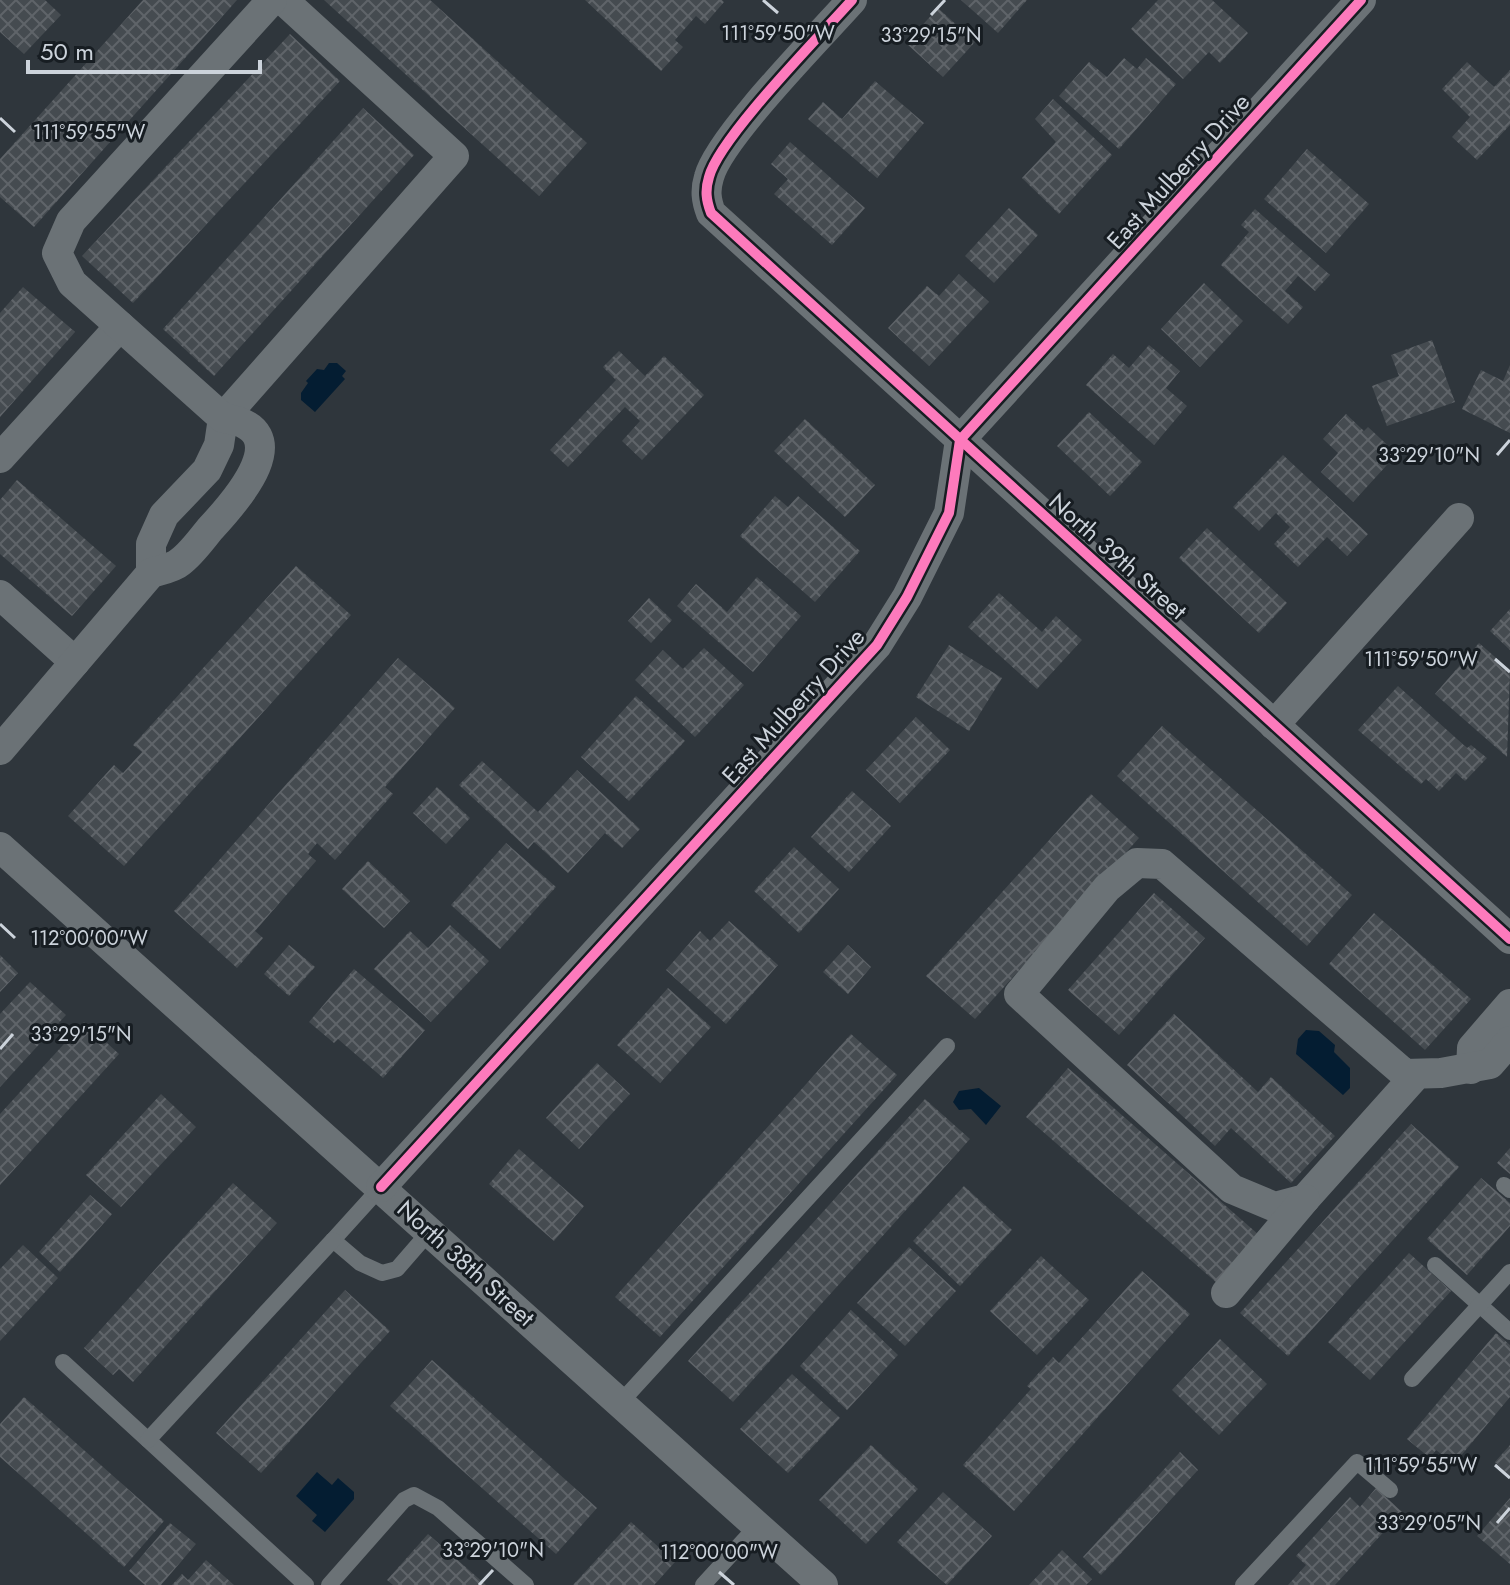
<svg xmlns="http://www.w3.org/2000/svg" width="1510" height="1585" viewBox="0 0 1510 1585" font-family="Jost,sans-serif">
	<style>
		.water { fill: #041d32 }
		.building { fill: url(#building-cross-hatch) }
		.lines { fill: none; stroke-linecap: round; stroke-linejoin: round }
		.service { stroke: #6b7276; stroke-width: 16 }
		.minor { stroke: #6b7276; stroke-width: 30 }
		.cycleway-casing { stroke: #171d22; stroke-width: 15 }
		.cycleway { stroke: #fd7abc; stroke-width: 10 }
		.ticks { fill: none; stroke: #ccd3db; stroke-width: 3 }
		.labels { text-anchor: middle; dominant-baseline: central; stroke-width: 6; stroke-linejoin: round; paint-order: stroke }
		.street-label { font-size: 24px; fill: #ccd3db; stroke: #171d22 }
		.ticks-label { font-size: 20px; text-anchor: middle; fill: #ccd3db; stroke: #171d22; stroke-width: 6; stroke-linejoin: round; paint-order: stroke }
	</style>
	<defs>
		<pattern id="building-cross-hatch" width="8" height="8" patternUnits="userSpaceOnUse" patternTransform="scale(2)"><rect width="8" height="8" fill="#454b50"/><path d="M0 0l8 8M0 8l8-8" fill="none" stroke="#5f6469"/></pattern>
	</defs>
	<rect width="100%" height="100%" fill="#2f363c"/>
	<g class="water">
		<polygon points="329,363 337,363 346,371 342,376 345,379 315,412 301,400 301,393 308,383 306,381 317,369 324,370"/>
		<polygon points="1306,1030 1319,1031 1335,1045 1334,1052 1350,1068 1350,1088 1343,1095 1296,1054 1298,1039"/>
		<polygon points="979,1088 1001,1106 986,1125 971,1109 959,1110 953,1102 959,1091"/>
		<polygon points="317,1472 332,1485 338,1478 354,1492 354,1499 325,1532 312,1521 317,1515 296,1496"/>
	</g>
	<g class="building">
		<polygon points="0,0 45,0 61,15 24,54 0,32"/>
		<polygon points="143,0 237,0 34,227 0,197 0,159"/>
		<polygon points="324,0 430,0 587,143 539,196"/>
		<polygon points="585,0 722,0 724,2 705,24 696,16 675,40 683,47 661,71"/>
		<polygon points="961,0 1027,0 998,33"/>
		<polygon points="1158,0 1212,0 1248,33 1220,63 1209,52 1183,79 1131,29"/>
		<polygon points="938,8 975,42 943,77 906,43"/>
		<polygon points="290,34 340,81 133,303 82,256"/>
		<polygon points="1124,58 1137,69 1146,58 1176,84 1119,149 1059,96 1089,62 1107,77"/>
		<polygon points="1467,62 1494,87 1510,70 1510,125 1477,160 1452,137 1470,117 1442,89"/>
		<polygon points="875,81 924,123 877,178 808,119 823,102 842,119"/>
		<polygon points="1053,99 1112,155 1059,214 1022,178 1056,142 1035,119"/>
		<polygon points="363,108 414,155 214,376 163,329"/>
		<polygon points="790,142 865,208 832,245 774,194 788,179 771,164"/>
		<polygon points="1307,149 1369,204 1326,253 1264,199"/>
		<polygon points="1009,208 1038,235 994,283 965,256"/>
		<polygon points="1255,209 1330,275 1315,291 1298,276 1285,291 1303,307 1288,324 1221,265 1249,232 1241,225"/>
		<polygon points="959,274 989,302 929,366 888,328 927,286 939,296"/>
		<polygon points="1204,283 1243,321 1200,367 1161,329"/>
		<polygon points="23,287 75,332 0,417 0,313"/>
		<polygon points="1432,340 1455,402 1387,426 1372,386 1399,376 1391,355"/>
		<polygon points="1149,345 1180,371 1166,388 1187,406 1154,445 1086,385 1113,354 1129,368"/>
		<polygon points="619,351 645,376 664,356 704,395 642,460 622,441 640,421 625,407 568,467 550,450 616,380 603,367"/>
		<polygon points="1510,365 1510,433 1462,409 1481,370 1503,381"/>
		<polygon points="1089,412 1142,462 1110,496 1057,446"/>
		<polygon points="1346,414 1364,431 1368,427 1397,454 1353,502 1321,472 1338,453 1323,439"/>
		<polygon points="805,419 875,485 845,517 774,451"/>
		<polygon points="1283,455 1368,534 1347,556 1327,537 1298,567 1274,544 1290,527 1276,513 1259,531 1233,507"/>
		<polygon points="17,480 116,566 72,616 0,554 0,500"/>
		<polygon points="775,496 788,507 798,496 860,551 815,602 740,536"/>
		<polygon points="1207,528 1287,603 1259,633 1179,558"/>
		<polygon points="296,566 351,615 124,866 68,816 114,765 123,773 142,752 133,745"/>
		<polygon points="757,577 801,616 753,672 677,606 696,584 727,612"/>
		<polygon points="999,593 1042,632 1056,616 1082,640 1037,689 968,627"/>
		<polygon points="649,598 672,620 651,643 628,621"/>
		<polygon points="1510,609 1510,650 1490,631"/>
		<polygon points="1479,643 1510,670 1507,757 1435,694"/>
		<polygon points="949,645 1002,678 969,731 916,697"/>
		<polygon points="704,648 744,685 695,737 635,680 663,650 683,669"/>
		<polygon points="398,658 455,708 385,787 393,794 335,860 317,843 308,854 316,861 255,931 263,938 237,968 174,911"/>
		<polygon points="1398,686 1467,748 1471,745 1487,758 1465,781 1456,773 1439,791 1426,779 1421,784 1358,730"/>
		<polygon points="636,696 685,741 629,801 581,757"/>
		<polygon points="916,717 950,750 900,803 866,770"/>
		<polygon points="1162,726 1352,895 1307,946 1117,776"/>
		<polygon points="482,761 538,812 577,770 640,829 622,848 605,833 568,873 534,842 528,849 459,785"/>
		<polygon points="437,787 470,818 446,844 413,813"/>
		<polygon points="852,791 891,826 849,872 811,837"/>
		<polygon points="1091,794 1139,838 975,1019 926,976"/>
		<polygon points="506,843 556,887 500,949 451,905"/>
		<polygon points="794,847 839,889 799,933 754,891"/>
		<polygon points="368,861 410,901 384,928 342,889"/>
		<polygon points="1154,893 1205,938 1119,1035 1068,990"/>
		<polygon points="1374,913 1471,999 1425,1050 1329,964"/>
		<polygon points="729,921 778,965 726,1024 666,970 700,931 710,941"/>
		<polygon points="450,925 489,961 431,1022 374,969 410,931 428,948"/>
		<polygon points="289,945 315,967 289,996 264,974"/>
		<polygon points="848,945 871,967 848,994 823,972"/>
		<polygon points="0,955 18,973 0,992"/>
		<polygon points="354,969 425,1030 383,1078 338,1039 334,1043 309,1022"/>
		<polygon points="30,982 66,1015 0,1087 0,1014"/>
		<polygon points="668,988 711,1027 660,1083 617,1045"/>
		<polygon points="1174,1014 1258,1092 1271,1077 1335,1136 1291,1183 1231,1128 1215,1146 1127,1065"/>
		<polygon points="84,1022 119,1054 0,1185 0,1114"/>
		<polygon points="851,1034 897,1075 660,1337 615,1297"/>
		<polygon points="597,1063 630,1094 579,1149 546,1118"/>
		<polygon points="1068,1068 1259,1235 1217,1283 1026,1117"/>
		<polygon points="161,1094 196,1127 121,1207 86,1175"/>
		<polygon points="925,1099 970,1139 733,1402 688,1361"/>
		<polygon points="1411,1124 1459,1167 1288,1356 1240,1313"/>
		<polygon points="1510,1148 1510,1174 1497,1163"/>
		<polygon points="519,1149 584,1206 554,1241 489,1184"/>
		<polygon points="1481,1178 1510,1203 1510,1226 1467,1275 1427,1239"/>
		<polygon points="233,1183 277,1223 133,1382 119,1369 113,1375 84,1348"/>
		<polygon points="964,1186 1012,1230 960,1286 913,1241"/>
		<polygon points="90,1195 112,1214 60,1272 39,1252"/>
		<polygon points="23,1245 58,1278 0,1341 0,1269"/>
		<polygon points="909,1247 956,1291 905,1346 857,1303"/>
		<polygon points="1409,1253 1451,1291 1370,1380 1328,1342"/>
		<polygon points="1041,1256 1089,1300 1037,1355 990,1311"/>
		<polygon points="1142,1271 1190,1314 1014,1511 963,1465 1031,1389 1027,1386 1053,1357 1059,1363"/>
		<polygon points="345,1290 390,1331 261,1473 216,1433"/>
		<polygon points="851,1310 898,1355 847,1410 800,1366"/>
		<polygon points="1496,1333 1510,1345 1510,1397 1454,1464 1436,1450 1430,1458 1407,1439"/>
		<polygon points="1220,1339 1267,1384 1219,1435 1172,1390"/>
		<polygon points="432,1360 597,1508 556,1554 390,1406"/>
		<polygon points="792,1374 840,1418 788,1473 740,1429"/>
		<polygon points="24,1397 164,1521 124,1567 0,1457 0,1424"/>
		<polygon points="871,1445 918,1489 866,1544 819,1500"/>
		<polygon points="1510,1445 1510,1476 1495,1462"/>
		<polygon points="1180,1452 1198,1470 1101,1575 1083,1557"/>
		<polygon points="1376,1488 1402,1512 1335,1585 1288,1585 1306,1565 1296,1556 1350,1497 1360,1507"/>
		<polygon points="943,1492 992,1536 947,1585 897,1542"/>
		<polygon points="1510,1498 1510,1564 1477,1536"/>
		<polygon points="631,1522 675,1562 654,1585 573,1585"/>
		<polygon points="170,1523 196,1544 161,1585 145,1585 129,1571"/>
		<polygon points="428,1534 486,1585 393,1585 387,1580"/>
		<polygon points="1062,1550 1092,1579 1086,1585 1029,1585"/>
		<polygon points="206,1560 234,1585 172,1585 182,1574 188,1580"/>
	</g>
	<g class="lines">
		<g class="service">
			<polyline points="1504,1185 1510,1190"/>
			<polyline points="381,1187 333,1240 360,1263 382,1273 397,1269 430,1231"/>
			<polyline points="1435,1265 1510,1332"/>
			<polyline points="63,1362 306,1585"/>
			<polyline points="1412,1379 1510,1272"/>
			<polyline points="620,1403 947,1046"/>
			<polyline points="148,1440 333,1240"/>
			<polyline points="329,1585 404,1500 414,1495 438,1508 526,1585"/>
			<polyline points="703,1585 757,1526"/>
			<polyline points="1243,1585 1357,1462 1390,1490"/>
		</g>
		<g class="minor">
			<path d="M852 0C820 36 719 138 709 177 705 190 706 200 711 213L1510 939"/>
			<polyline points="0,458 120,326"/>
			<polyline points="151,573 151,544 164,515 207,470 219,445 223,418 454,156 283,0"/>
			<polyline points="0,595 75,662"/>
			<polyline points="1274,725 1459,518"/>
			<path d="M0 750 151 573C160 570 173 568 180 562 191 554 201 540 210 529 237 500 300 429 223 418L72 283 57 253 71 221 272 0"/>
			<polyline points="0,847 823,1585"/>
			<polyline points="1471,1069 1472,1048 1510,1004"/>
			<polyline points="1417,1074 1305,1199 1275,1207 1232,1189 1019,994 1107,888 1137,863 1162,864 1405,1074 1441,1073 1490,1064 1510,1041"/>
			<polyline points="381,1187 877,645 907,597 949,513 960,440 1361,0"/>
			<polyline points="1226,1293 1305,1199"/>
		</g>
		<defs>
			<g id="cycleway">
				<path d="M852 0C820 36 719 138 709 177 705 190 706 200 711 213L1510 939"/>
				<polyline points="381,1187 877,645 907,597 949,513 960,440 1361,0"/>
			</g>
		</defs>
		<use href="#cycleway" class="cycleway-casing"/>
		<use href="#cycleway" class="cycleway"/>
	</g>
	<path class="ticks" d="M763 0 778 13M931 15 945 0M0 118 15 132M1497 455 1510 440M1495 659 1510 672M0 924 15 938M0 1049 13 1034M1495 1465 1510 1478M1497 1523 1510 1508M719 1572 734 1585M479 1585 493 1570"/>
	<g class="labels">
		<g class="street-label">
			<text transform="translate(1178 171) rotate(-48)">East Mulberry Drive</text>
			<text transform="translate(1118 556) rotate(42)">North 39th Street</text>
			<text transform="translate(793 706) rotate(-48)">East Mulberry Drive</text>
			<text transform="translate(466 1263) rotate(42)">North 38th Street</text>
		</g>
	</g>
	<g class="ticks-label">
		<text x="778" y="40">111°59'50"W</text>
		<text x="931" y="42">33°29'15"N</text>
		<text x="89" y="139">111°59'55"W</text>
		<text x="1429" y="462">33°29'10"N</text>
		<text x="1421" y="666">111°59'50"W</text>
		<text x="89" y="945">112°00'00"W</text>
		<text x="81" y="1041">33°29'15"N</text>
		<text x="1421" y="1472">111°59'55"W</text>
		<text x="1429" y="1530">33°29'05"N</text>
		<text x="493" y="1557">33°29'10"N</text>
		<text x="719" y="1559">112°00'00"W</text>
	</g>
	<path d="M28 60v12h232v-12" fill="none" stroke="#ccd3db" stroke-width="4"/>
	<text x="40" y="60" font-size="24" fill="#ccd3db" stroke="#171d22" stroke-width="6" paint-order="stroke">50 m</text>
</svg>
